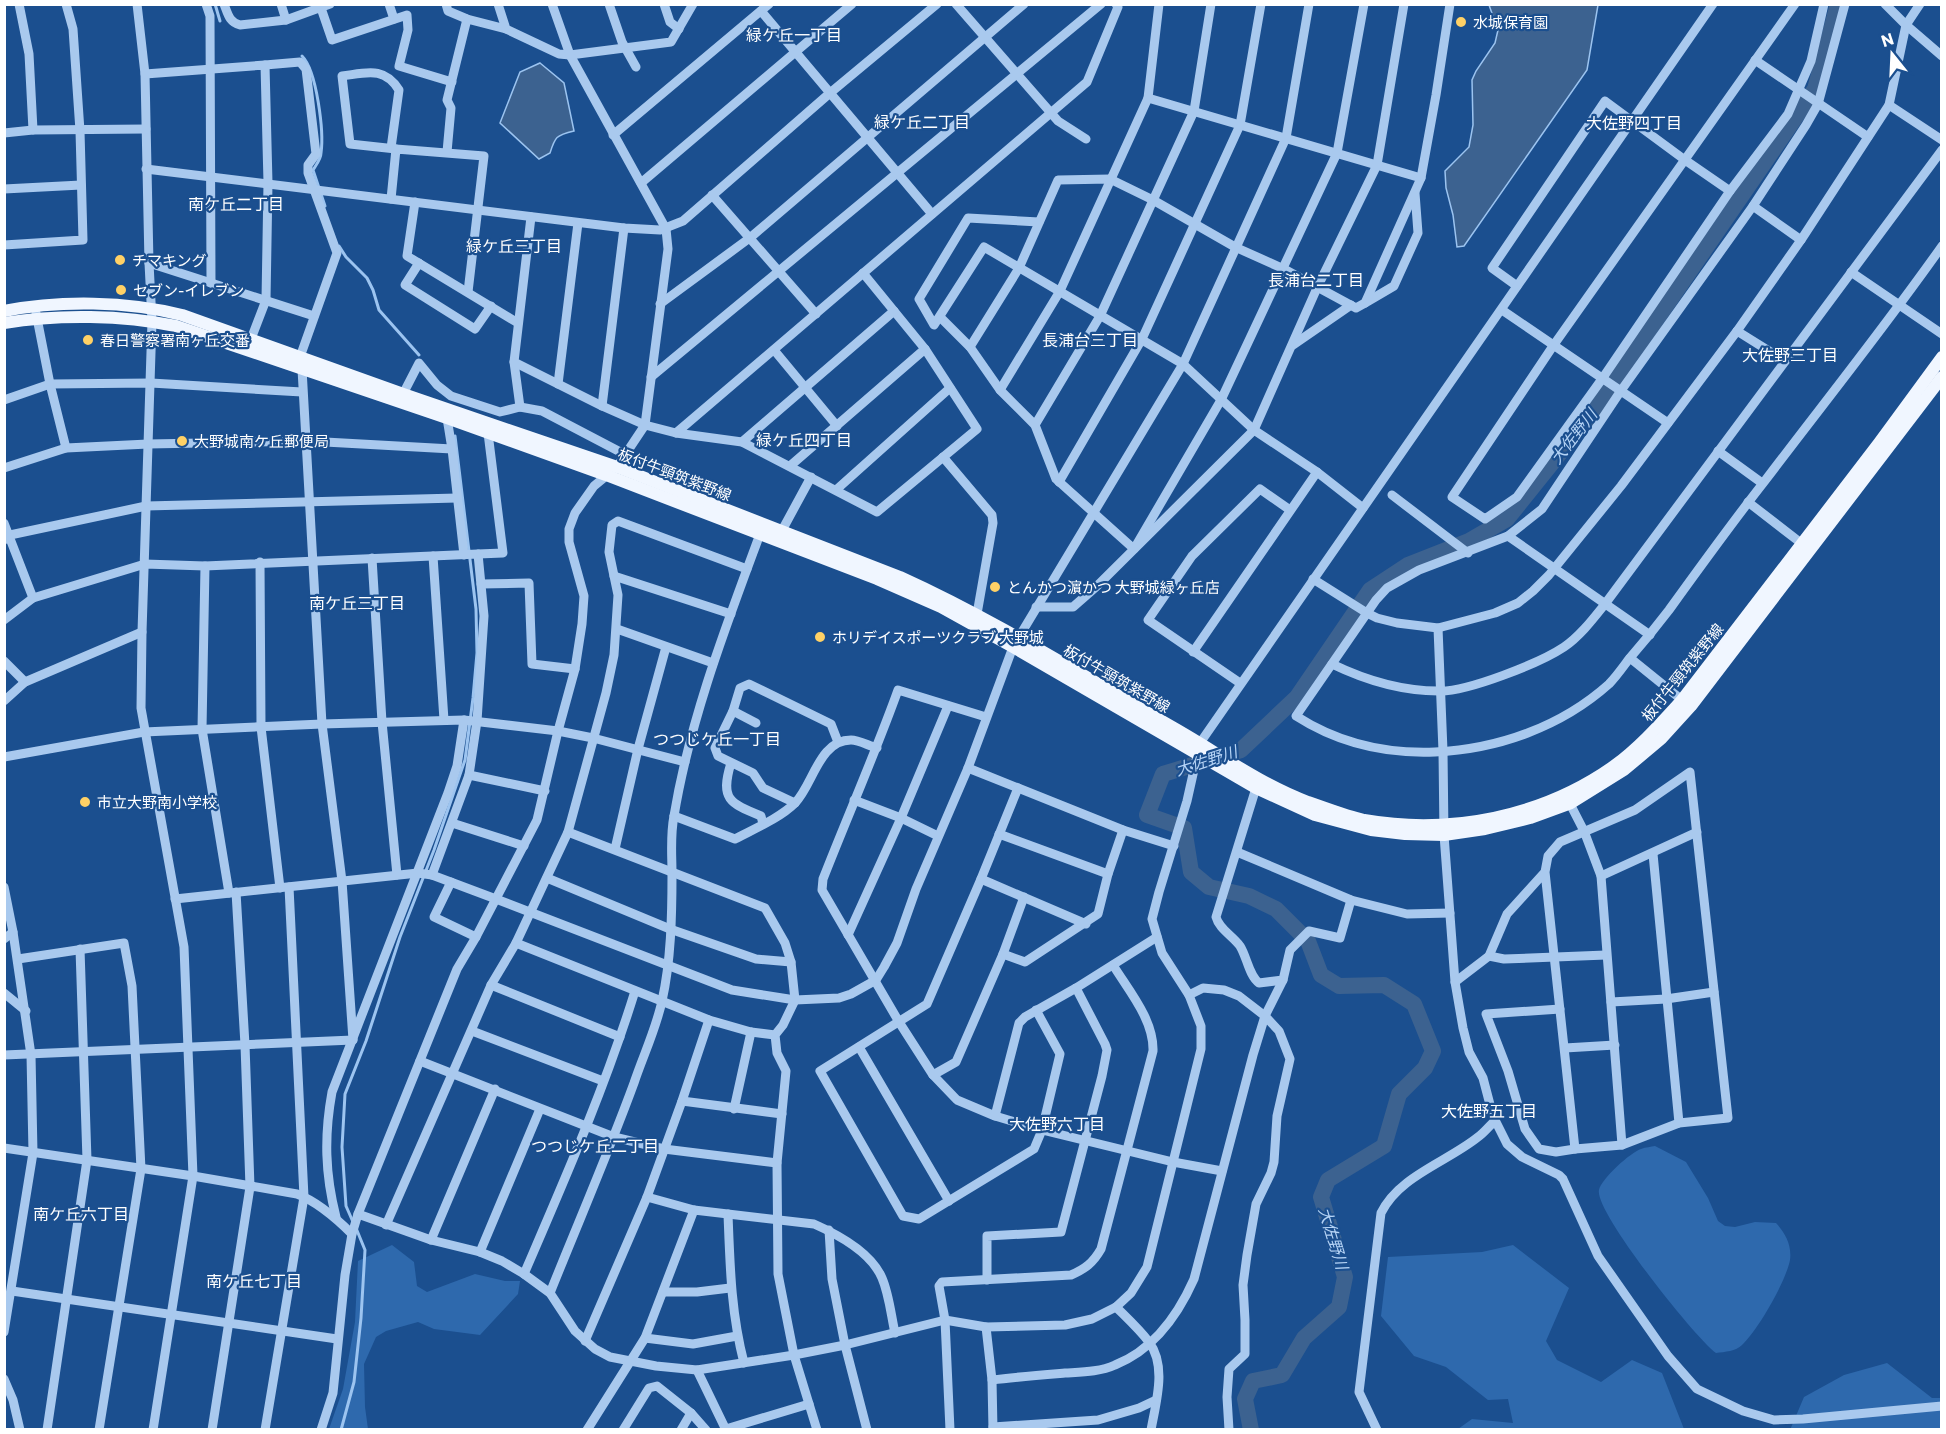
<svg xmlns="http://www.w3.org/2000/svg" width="1946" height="1434" viewBox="0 0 1946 1434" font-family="Commissioner,'Noto Sans JP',sans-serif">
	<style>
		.green { fill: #2e69ad }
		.water { fill: #3c6290; stroke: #9cc4f0; stroke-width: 1.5 }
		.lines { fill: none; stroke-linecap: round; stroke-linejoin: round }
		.stream { stroke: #9cc4f0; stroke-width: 3 }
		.river { stroke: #3c6290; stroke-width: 16 }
		.minor { stroke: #a9c9ee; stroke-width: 9 }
		.major { stroke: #f0f6ff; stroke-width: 12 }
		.poi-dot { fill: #ffd166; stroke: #1b4f8f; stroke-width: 2 }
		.labels { text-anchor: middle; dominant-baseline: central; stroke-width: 4.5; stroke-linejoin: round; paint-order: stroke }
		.poi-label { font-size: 15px; fill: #fff; stroke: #1b4f8f; text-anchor: start }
		.street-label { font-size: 15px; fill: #fff; stroke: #1b4f8f }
		.neighbourhood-label { font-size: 16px; fill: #fff; stroke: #1b4f8f }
		.water-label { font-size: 16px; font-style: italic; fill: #b5d3f5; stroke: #1b4f8f }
	</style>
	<rect width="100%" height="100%" fill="#1b4f8f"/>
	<g class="green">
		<path d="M1655 1146 1686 1162 1708 1198 1718 1221 1725 1226 1735 1227 1755 1222 1776 1223C1785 1233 1792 1245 1790 1260 1786 1281 1758 1330 1742 1345 1736 1351 1725 1352 1716 1353 1695 1338 1594 1211 1599 1190 1601 1179 1631 1152 1641 1149 1646 1147 1651 1147 1655 1146Z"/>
		<polygon points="392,1245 414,1262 417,1286 427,1292 475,1274 505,1281 520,1281 518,1294 480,1335 434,1329 418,1322 386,1331 376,1337 364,1364 365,1407 368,1429 329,1429 343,1389 355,1322 358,1261"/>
		<polygon points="1513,1245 1569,1288 1546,1341 1557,1360 1601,1382 1632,1360 1662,1373 1684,1429 1458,1429 1472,1419 1513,1423 1508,1399 1488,1400 1446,1367 1414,1356 1381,1316 1388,1257 1482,1252"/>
		<polygon points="1887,1363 1932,1398 1941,1398 1941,1429 1790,1430 1804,1397 1844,1375"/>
	</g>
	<g class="water">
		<polygon points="1489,5 1598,5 1587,70 1464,246 1457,247 1453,215 1446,188 1445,171 1469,147 1473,125 1472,80 1476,71 1495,43 1498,30"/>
		<path d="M540 63 564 83 574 131C556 135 555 137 550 153L539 159 500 123 520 72Z"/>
	</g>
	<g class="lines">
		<g class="stream">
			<polyline points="215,4 220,21"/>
			<path d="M302 56C317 71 324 132 321 153 321 159 316 165 313 170L325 206"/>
			<polyline points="339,246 346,257 367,278 373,290 379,310 419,355"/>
			<polyline points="353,1222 346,1206 342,1147 345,1094 366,1041 400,937 434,850 465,760 473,698 477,653 476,609 455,436"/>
			<polyline points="341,1430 354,1382 361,1318 365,1250 356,1228"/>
		</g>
		<polyline class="river" points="1251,1430 1245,1399 1253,1381 1282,1375 1304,1338 1339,1307 1345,1277 1321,1197 1328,1180 1384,1146 1399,1094 1425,1068 1433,1051 1414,1004 1384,985 1339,986 1321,975 1308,941 1276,909 1249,896 1209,887 1191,872 1184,828 1147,815 1163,774 1241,750 1297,697 1370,590 1408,565 1469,541 1507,519 1593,412 1815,89 1838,4"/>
		<g class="minor">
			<polyline points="19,4 29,54 33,130"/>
			<polyline points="137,4 145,74 149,263 152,321 142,632 141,708 184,947 193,1176 153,1430"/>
			<polyline points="206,4 210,16 211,283"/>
			<path d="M224 4C228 14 229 22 240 25L286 20 330 4"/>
			<polyline points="281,4 286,20"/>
			<polyline points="389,4 394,19"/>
			<polyline points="446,4 448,11 467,19 506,29"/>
			<polyline points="498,4 506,29 559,54 570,55 671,42 693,4"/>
			<polyline points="609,4 622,42 636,67"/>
			<polyline points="664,4 670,22 679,29"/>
			<polyline points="956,4 1058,121 1086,139"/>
			<polyline points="1795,4 1553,346 1452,497 1485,519 1517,497 1602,379 1730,191 1788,114 1811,61 1824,4"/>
			<path d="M1845 4 1818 104 1806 125 1753 206 1620 392 1542 509 1508 536 1419 570 1387 588 1376 600 1296 716C1338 743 1385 754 1435 752 1498 749 1561 727 1609 684 1616 677 1623 667 1629 659 1643 643 1656 627 1669 610 1700 567 1731 524 1764 482 1823 404 1885 327 1942 246"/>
			<polyline points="1885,4 1906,25 1942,56"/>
			<polyline points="321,8 332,40 407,15 408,30 399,66 452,82"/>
			<polyline points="761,11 932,214"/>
			<polyline points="1755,60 1868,137"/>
			<polyline points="265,65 300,62 306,69 316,154 308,165 308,173 337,253 300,357"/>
			<polyline points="145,74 265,65 268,183 266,300 251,339"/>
			<polyline points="1148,98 1421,178"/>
			<polyline points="1889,105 1942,140"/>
			<polyline points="4,133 33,130 146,129"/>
			<polyline points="613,135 769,4"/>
			<path d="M391 148 399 90C384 66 366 73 342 76L350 144 396 149"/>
			<polyline points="447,152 451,108 447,100 467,19"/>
			<polyline points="146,169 624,228 660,230 683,221 830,93 937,4"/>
			<polyline points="641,183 852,4"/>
			<polyline points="4,189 81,185"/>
			<polyline points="712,195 816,314"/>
			<polyline points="391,199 396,149 484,156 468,292"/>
			<polyline points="415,202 407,256 518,323"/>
			<polyline points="1753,206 1801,240"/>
			<polyline points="531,217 514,362 602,406 645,425 676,433 742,442 877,512 977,429 925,349 863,273"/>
			<polyline points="1039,222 968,218 919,299 934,325 984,247 1183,364 1254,430 1317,472 1363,508"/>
			<polyline points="4,245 83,240 80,131 73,29 66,4"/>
			<polyline points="149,263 314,316"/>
			<polyline points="419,263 405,285 475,329 491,306"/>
			<polyline points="1851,272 1942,334"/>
			<polyline points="1517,286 1492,268 1605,101 1685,160 1730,191"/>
			<polyline points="1365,303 1394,286 1418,233 1415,193"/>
			<polyline points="660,304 751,237 1024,4"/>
			<polyline points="1502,310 1668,423"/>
			<polyline points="36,313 50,384 66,448"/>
			<polyline points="940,317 970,347 1000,390 1035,425 1056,479 1134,549 1221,400 1337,153 1364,4"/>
			<polyline points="1737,331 1785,361"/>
			<polyline points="1293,345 1351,305"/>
			<polyline points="970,347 1019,268 1058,180 1110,179 1153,200 1235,247 1284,269 1356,308 1365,303 1421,178 1436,95 1450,4"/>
			<polyline points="774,350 837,426"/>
			<polyline points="514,362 520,407"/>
			<polyline points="302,369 322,724 342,881 353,1040"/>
			<polyline points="651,377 1101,4"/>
			<polyline points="558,384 578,223"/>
			<polyline points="1000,390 1060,291 1148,98 1159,4"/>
			<polyline points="403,394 419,363 437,385 451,396 500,412 520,407 542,411 626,455"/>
			<polyline points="4,400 50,384 151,383 302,392"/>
			<polyline points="602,406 624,228"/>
			<polyline points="447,418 452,449 464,555"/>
			<polyline points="1035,425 1100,316 1194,111 1211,4"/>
			<polyline points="676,433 1087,82 1118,7 1116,4"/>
			<polyline points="742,442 894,311"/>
			<polyline points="1718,451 1762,483"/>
			<polyline points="943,457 992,515 993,523 977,614"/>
			<polyline points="790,466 925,349"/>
			<polyline points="4,468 66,448 148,444 307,441 452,449"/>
			<polyline points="1059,482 1142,339 1240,125 1261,4"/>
			<polyline points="836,490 950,388"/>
			<polyline points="1392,495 1468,553"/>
			<polyline points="1748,502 1801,543"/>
			<polyline points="4,523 33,598"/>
			<polyline points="779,536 811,477"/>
			<polyline points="1508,536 1650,635"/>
			<polyline points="4,540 10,535 146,506 457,498"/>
			<polyline points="478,554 503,553 488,433"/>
			<polyline points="433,556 444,720"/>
			<polyline points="372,558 382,722 397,875"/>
			<polyline points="260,562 261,727 280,888"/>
			<polyline points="205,566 202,729 229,893"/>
			<polyline points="614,576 731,614"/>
			<polyline points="1313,579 1367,613 1377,618 1397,623 1438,628 1495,613 1518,603 1533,591 1549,575 1621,486 1737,331 1801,240 1889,105 1906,25 1920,4"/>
			<polyline points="481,584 529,583 532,664 575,669"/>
			<polyline points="1036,607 1073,607 1097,586 1254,430 1317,288 1377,165 1404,4"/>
			<polyline points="4,620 33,598 145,564 205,566 478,554 484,616 477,721 469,775 432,875"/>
			<polyline points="1438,628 1443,751 1444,835 1455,982 1463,1028 1469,1052 1483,1078 1493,1116 1507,1144 1522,1157 1559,1175 1563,1179 1598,1256 1668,1356 1697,1389 1743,1411 1774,1420 1803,1419 1942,1406"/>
			<polyline points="617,629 713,663"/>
			<polyline points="1193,652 1317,472"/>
			<polyline points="1630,658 1682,700"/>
			<polyline points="4,661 25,682"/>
			<path d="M1332 664C1365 680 1402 691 1439 691 1467 692 1540 663 1564 647 1580 636 1593 619 1605 604L1942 150"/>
			<polyline points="1240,683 1148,620 1192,556 1260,489 1290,510"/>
			<polyline points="4,701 25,682 142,632"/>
			<polyline points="733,711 756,723"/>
			<path d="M986 717 898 690C875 754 848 815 823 879L822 890 899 1022 933 1075 957 1100 995 1116 1042 1130 1173 1162 1222 1171"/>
			<polyline points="4,757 144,732 322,724 464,720 558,731 593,738 685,762"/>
			<path d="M731 763C720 799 729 803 761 816L763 824"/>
			<polyline points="968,768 1123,830 1174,846"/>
			<polyline points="469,775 545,791"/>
			<polyline points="1018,788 981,879 927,1004 820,1071 903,1216 919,1219 1034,1149 1042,1130 1060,1054 1036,1010"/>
			<path d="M1256 788 1216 917C1219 929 1233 936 1240 946 1247 957 1249 976 1259 983L1283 980 1290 950 1309 931 1340 938 1351 900"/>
			<polyline points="1567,798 1584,831 1601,876 1622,1145"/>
			<polyline points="854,800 901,818 938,836"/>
			<polyline points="795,803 763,788 753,773 718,756 715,748 733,711 740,688 749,684 831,724 838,742"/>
			<path d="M674 816 735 839C754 829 780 818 795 803 813 785 819 740 851 740 859 740 869 746 877 748"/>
			<polyline points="452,823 524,846"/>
			<polyline points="568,832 765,908 785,943 791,962 795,1000 783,1025 775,1035 777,1053 786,1071 777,1163 778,1274 794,1355 817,1430"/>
			<polyline points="999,834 1108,874"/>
			<polyline points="615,849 638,749 666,647"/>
			<polyline points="1237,852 1351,900 1407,914 1450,913"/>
			<polyline points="1653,854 1679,1123"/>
			<polyline points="1601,876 1697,832"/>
			<polyline points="547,878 670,929 756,959 791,962"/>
			<polyline points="981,879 1086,924"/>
			<polyline points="451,882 434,917 476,937"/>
			<polyline points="4,887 13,932 4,939"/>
			<polyline points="175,899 418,873 432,875 496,899 732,990 795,1000 839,998 851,994 876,980 884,967 897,943 916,889 968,768 1013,647 1183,364 1286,138 1309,4"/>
			<polyline points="848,935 901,818 948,706"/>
			<polyline points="516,943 709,1020 751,1032 775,1035"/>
			<polyline points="1003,954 1025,962 1098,914 1108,874 1123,830"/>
			<polyline points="1489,956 1504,959 1606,955"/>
			<polyline points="18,959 124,943 132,986 141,1169 99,1430"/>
			<polyline points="1455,982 1489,956 1507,914 1545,872 1548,856 1560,842 1635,810 1690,772 1728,1118 1679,1123 1622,1145 1575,1149 1545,872"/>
			<polyline points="491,985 620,1037"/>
			<polyline points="4,993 26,1011"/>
			<polyline points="1189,995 1203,988 1224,990 1239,996 1265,1016 1279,1031 1290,1059 1277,1116 1274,1162 1271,1173 1256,1204 1247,1255 1243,1285 1245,1320 1245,1354 1229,1369 1227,1397 1229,1430"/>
			<polyline points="1611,1002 1666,999 1714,992"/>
			<polyline points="1560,1009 1486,1014 1508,1071 1525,1129 1539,1149 1556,1152 1575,1149"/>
			<polyline points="472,1031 603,1081"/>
			<polyline points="859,1047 949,1201"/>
			<polyline points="1565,1048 1615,1045"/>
			<polyline points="4,1055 353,1040"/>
			<polyline points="420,1061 614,1137 664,1149 777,1163"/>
			<polyline points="933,1075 956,1062 1003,954 1024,897"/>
			<polyline points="682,1101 782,1114"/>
			<polyline points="734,1109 751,1032"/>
			<polyline points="995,1116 1019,1023 1025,1017 1076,988 1157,937"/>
			<path d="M4 1148 193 1176 297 1194C318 1202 336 1218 352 1234"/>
			<path d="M647 1197 694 1210 814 1224C839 1235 871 1252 882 1278 889 1294 891 1315 895 1333"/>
			<polyline points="358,1214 431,1240 480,1252 502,1261 524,1274 550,1293 575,1331 595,1349 610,1357 656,1366 697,1370 794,1355 845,1345 945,1320 986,1327 1065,1325 1092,1319 1116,1307 1131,1293 1147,1267 1201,1049 1201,1026 1189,995 1162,953 1152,919 1159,892 1187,801 1200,743 1713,4"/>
			<path d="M728 1214C730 1266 731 1313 744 1363"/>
			<path d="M336 1217C325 1174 324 1136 332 1092L448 793 457 766 464 720"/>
			<polyline points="386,1225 491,985 516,943 568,832 606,693 614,655 618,595 609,552 612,525 618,521 747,569"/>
			<polyline points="829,1230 832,1279 845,1345 867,1430"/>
			<polyline points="431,1240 495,1089"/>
			<polyline points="480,1252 540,1109"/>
			<path d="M524 1274C564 1181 605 1088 635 991"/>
			<polyline points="987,1280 987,1236 1061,1232 1102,1076 1107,1050 1105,1044 1076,988"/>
			<polyline points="12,1291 337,1339"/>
			<polyline points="663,1292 697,1292 730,1288"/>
			<path d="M550 1293C578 1223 608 1154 634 1083 643 1056 656 1029 662 1001 671 961 672 916 672 874 672 854 670 836 674 816 690 719 726 626 760 534"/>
			<path d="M1116 1307C1127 1318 1139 1329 1149 1342 1167 1366 1156 1402 1151 1430"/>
			<polyline points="986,1327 992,1380 993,1430"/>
			<polyline points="4,1332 33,1153 31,1055 13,932"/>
			<polyline points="645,1338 693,1344 737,1336"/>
			<polyline points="585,1341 647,1197 682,1101 709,1020"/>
			<polyline points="697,1370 726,1430"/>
			<polyline points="4,1379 13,1400 20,1430"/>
			<path d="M992 1380C1016 1377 1041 1375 1065 1373 1082 1372 1100 1372 1115 1365 1153 1350 1178 1315 1194 1279L1253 1055 1265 1016 1283 980"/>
			<polyline points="993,1427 1098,1420 1139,1408 1156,1400"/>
			<polyline points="726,1429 809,1404"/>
			<polyline points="47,1430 87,1160 80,949"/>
			<polyline points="212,1430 250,1187 245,1045 236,892"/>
			<polyline points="265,1430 304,1197 289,887"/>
			<polyline points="321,1430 333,1393 345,1275 352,1234 358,1214 457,969 476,937 537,820 558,731 575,669 582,624 584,596 569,542 569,529 575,513 594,486 617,467 645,425 668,249 666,229 570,55 552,4"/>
			<polyline points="587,1430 645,1338 694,1210"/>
			<polyline points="623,1430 649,1388 657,1386 691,1413 706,1430"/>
			<polyline points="681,1430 691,1413"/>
			<path d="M950 1430 945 1320 939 1286 942 1282 1071 1275C1085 1269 1093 1263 1101 1249L1153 1051C1154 1020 1129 991 1113 965"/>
			<path d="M1377 1430 1359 1392 1381 1213C1399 1176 1447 1162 1478 1137 1484 1133 1489 1126 1495 1121"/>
		</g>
		<g class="major">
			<path d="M4 311C60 300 127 301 182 315L403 394 617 467 900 577C995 620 1083 676 1174 728 1218 753 1260 784 1308 802 1326 808 1346 816 1364 820 1450 835 1542 817 1614 766 1640 747 1661 723 1682 700L1879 443 1942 357"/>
			<path d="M4 323C59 314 122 315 176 326L447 418 606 475 877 579 941 607 1013 647 1256 788 1315 815 1371 830 1405 834 1444 835 1485 829 1530 818 1571 803 1624 770 1661 739 1691 706 1942 377"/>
		</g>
	</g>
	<g class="poi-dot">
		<circle cx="1461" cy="22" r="6"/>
		<circle cx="120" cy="260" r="6"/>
		<circle cx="121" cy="290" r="6"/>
		<circle cx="88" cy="340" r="6"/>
		<circle cx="182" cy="441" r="6"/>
		<circle cx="995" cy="587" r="6"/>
		<circle cx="820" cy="637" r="6"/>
		<circle cx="85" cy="802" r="6"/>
	</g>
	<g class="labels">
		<g class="poi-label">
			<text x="1473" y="22">水城保育園</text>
			<text x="132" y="260">チマキング</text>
			<text x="133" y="290">セブン-イレブン</text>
			<text x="100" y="340">春日警察署南ヶ丘交番</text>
			<text x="194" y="441">大野城南ケ丘郵便局</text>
			<text x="1007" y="587">とんかつ濵かつ 大野城緑ヶ丘店</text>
			<text x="832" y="637">ホリデイスポーツクラブ 大野城</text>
			<text x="97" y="802">市立大野南小学校</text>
		</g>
		<g class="street-label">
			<text transform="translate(675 474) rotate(21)">板付牛頸筑紫野線</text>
			<text transform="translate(1682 672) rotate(-51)">板付牛頸筑紫野線</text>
			<text transform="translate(1117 678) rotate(30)">板付牛頸筑紫野線</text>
		</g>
		<g class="neighbourhood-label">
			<text x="794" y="34">緑ケ丘一丁目</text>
			<text x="922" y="121">緑ケ丘二丁目</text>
			<text x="1634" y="122">大佐野四丁目</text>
			<text x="236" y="203">南ケ丘二丁目</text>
			<text x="514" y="245">緑ケ丘三丁目</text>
			<text x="1316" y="279">長浦台二丁目</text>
			<text x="1090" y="339">長浦台三丁目</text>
			<text x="1790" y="354">大佐野三丁目</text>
			<text x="804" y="439">緑ケ丘四丁目</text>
			<text x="357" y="602">南ケ丘三丁目</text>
			<text x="717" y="738">つつじケ丘一丁目</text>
			<text x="1489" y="1110">大佐野五丁目</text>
			<text x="1057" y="1123">大佐野六丁目</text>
			<text x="595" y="1145">つつじケ丘二丁目</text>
			<text x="81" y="1213">南ケ丘六丁目</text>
			<text x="254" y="1280">南ケ丘七丁目</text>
		</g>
		<g class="water-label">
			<text transform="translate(1573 436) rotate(-52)">大佐野川</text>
			<text transform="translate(1206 760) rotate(-18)">大佐野川</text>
			<text transform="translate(1334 1238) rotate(73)">大佐野川</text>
		</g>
	</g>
	<rect width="1946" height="1434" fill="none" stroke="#ffffff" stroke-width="12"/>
	<g transform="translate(1892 54) rotate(342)" stroke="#1b4f8f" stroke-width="4.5" paint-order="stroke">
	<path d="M0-4.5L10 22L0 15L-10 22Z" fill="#ffffff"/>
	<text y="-9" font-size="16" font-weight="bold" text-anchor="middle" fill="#ffffff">N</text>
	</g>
</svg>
